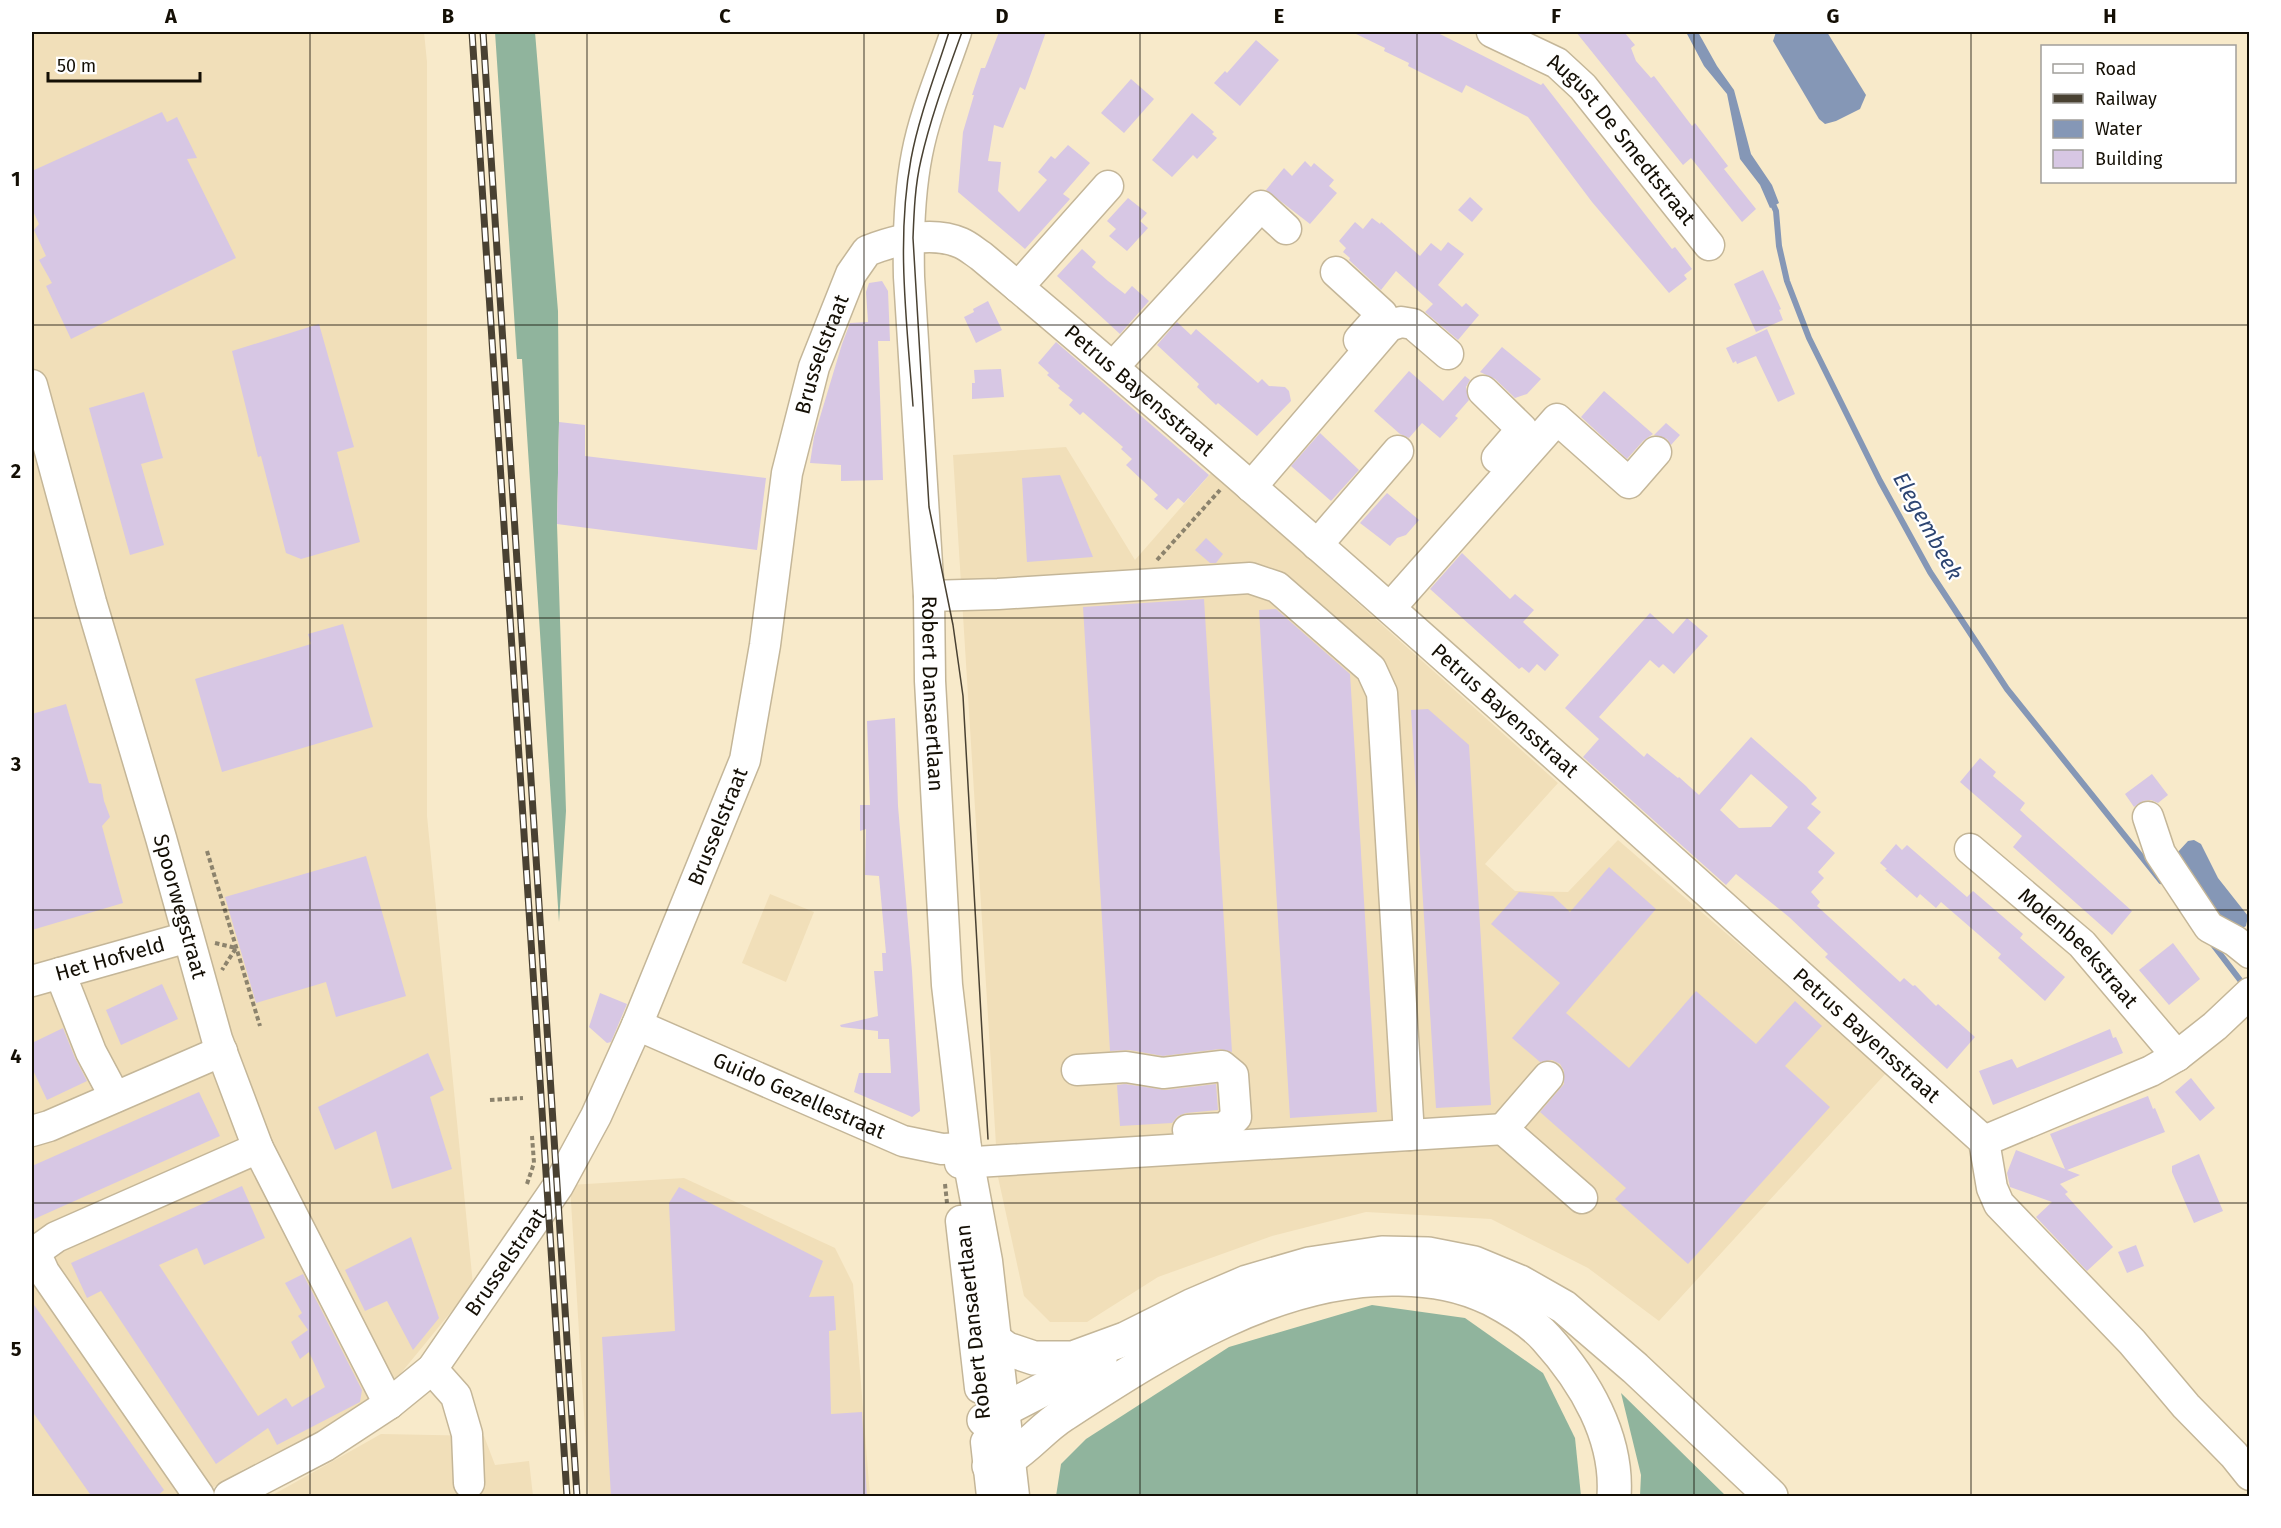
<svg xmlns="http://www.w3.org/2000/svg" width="2281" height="1528" viewBox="0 0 2281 1528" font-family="'Fira Sans',sans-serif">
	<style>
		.built { fill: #f1dfb9 }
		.forest { fill: #90b49d }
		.water { fill: #8597b6 }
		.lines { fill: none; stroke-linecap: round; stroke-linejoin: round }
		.stream { stroke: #8597b6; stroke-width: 6 }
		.building { fill: #d7c7e4; fill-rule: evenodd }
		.minor-casing { stroke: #c4b698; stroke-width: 33 }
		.highway-casing { stroke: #c4b698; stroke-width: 36 }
		.path { stroke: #8c836d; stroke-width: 4; stroke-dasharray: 4.5 3; stroke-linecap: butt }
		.minor { stroke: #fff; stroke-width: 30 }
		.highway { stroke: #fff; stroke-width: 33 }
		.tram { stroke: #494132; stroke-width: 1.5 }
		.rail-casing { stroke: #494132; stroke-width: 7 }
		.rail { stroke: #fff; stroke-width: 4.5; stroke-dasharray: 14; stroke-linecap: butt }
		.grid { fill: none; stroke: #140f05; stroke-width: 1.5; stroke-opacity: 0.55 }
		.labels { text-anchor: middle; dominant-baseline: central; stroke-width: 4.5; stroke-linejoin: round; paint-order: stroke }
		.street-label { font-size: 21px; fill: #140f05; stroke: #fff }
		.water-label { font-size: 22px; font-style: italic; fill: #2d4571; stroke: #fff }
		.neatline { fill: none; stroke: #140f05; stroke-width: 2 }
		.grid-label { font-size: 20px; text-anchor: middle; font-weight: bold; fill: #140f05 }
	</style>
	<rect width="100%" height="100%" fill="#f8eaca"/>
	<g class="built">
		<polygon points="32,32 424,32 427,62 427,816 473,1285 388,1389 330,1429 244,1469 199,1496 32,1496"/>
		<polygon points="1066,447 1135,560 1212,472 1558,783 1485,864 1515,891 1568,892 1618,840 1887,1072 1659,1321 1588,1268 1491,1219 1366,1212 1272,1236 1158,1277 1087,1322 1050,1322 1024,1296 998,1177 953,455"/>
		<polygon points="770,894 814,912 786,982 742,963"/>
		<polygon points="684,1178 835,1248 853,1284 870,1496 589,1496 570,1185"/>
		<polygon points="381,1434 484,1436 495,1465 529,1461 533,1496 271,1496"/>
	</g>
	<g class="forest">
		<polygon points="495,32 535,32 558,311 559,422 557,524 566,811 559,922 522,359 517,359"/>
		<polygon points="1372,1305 1465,1318 1543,1373 1575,1438 1581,1496 1056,1496 1061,1464 1086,1439 1229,1347"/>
		<polygon points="1621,1393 1726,1496 1640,1496 1641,1475"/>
	</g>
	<g class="water">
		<polygon points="1686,32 1698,32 1717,66 1734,90 1751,154 1772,185 1779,203 1770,208 1760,185 1740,159 1727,94 1704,66"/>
		<polygon points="1776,32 1827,32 1866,95 1860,109 1836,121 1825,124 1819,119 1773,41"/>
		<polygon points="2194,840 2201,844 2218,878 2248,916 2246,926 2241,929 2223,926 2177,853 2188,841"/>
	</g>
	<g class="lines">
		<g class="stream">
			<polyline points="1771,200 1776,211 1779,246 1787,281 1809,338 1880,481 1930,572 2007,689 2161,881"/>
			<polyline points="2211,942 2240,980"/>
		</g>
	</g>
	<g class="building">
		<polygon points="999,32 1046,32 1025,90 1020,87 1003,128 994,125 988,161 1001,162 998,191 1019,212 1047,180 1038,172 1051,156 1055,159 1068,145 1090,163 1063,194 1070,199 1025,249 958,192 963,132 974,95 972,95 981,68 985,68"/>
		<polygon points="1352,32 1436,32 1541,85 1543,83 1672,249 1675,247 1692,269 1684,275 1687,279 1669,293 1592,202 1528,117 1466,85 1462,93 1408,66 1409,63 1384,51 1385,48"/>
		<polygon points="1576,32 1624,32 1635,45 1631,48 1636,61 1651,78 1654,76 1692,126 1695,123 1728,166 1724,169 1756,209 1742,222 1691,158 1683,165"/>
		<polygon points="1256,40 1279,60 1240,106 1214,83 1225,71 1227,73"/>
		<polygon points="1131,79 1154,99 1124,133 1101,113"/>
		<polygon points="162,112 167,122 177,117 197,158 187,159 236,258 71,339 46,286 52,283 39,260 46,256 34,230 39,224 32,209 32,171"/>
		<polygon points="1192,113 1214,132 1212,134 1217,138 1197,159 1193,155 1172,177 1152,160"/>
		<polygon points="1305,161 1311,167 1314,163 1334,180 1329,186 1337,193 1310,224 1266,190 1284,168 1292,176"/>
		<polygon points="1470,197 1483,209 1472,222 1458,210"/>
		<polygon points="1128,198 1147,213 1140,221 1148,228 1127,251 1109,236 1116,229 1107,221"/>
		<polygon points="1372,218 1380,224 1381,222 1420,256 1431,243 1441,251 1448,242 1464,254 1438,285 1462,307 1466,303 1479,315 1458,340 1425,312 1433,304 1396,271 1381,290 1349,260 1350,258 1343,252 1346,248 1339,241 1355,222 1363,229"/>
		<polygon points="1082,249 1096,262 1092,267 1108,281 1125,294 1132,286 1149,301 1120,334 1057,276"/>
		<polygon points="1763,270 1781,309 1779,310 1783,320 1756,332 1734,284"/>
		<polygon points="882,281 888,291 890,341 878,341 883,480 841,481 841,465 810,463 814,437 842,344 850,323 868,322 866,292 869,283"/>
		<polygon points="988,301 1002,330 976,343 964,317 974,312 973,309"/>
		<polygon points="1177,322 1191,335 1196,329 1258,383 1262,379 1269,386 1285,387 1289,391 1291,401 1257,436 1218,403 1216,405 1197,387 1199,384 1157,345"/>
		<polygon points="319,324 354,447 337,452 360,542 301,559 286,553 261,456 258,457 232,351"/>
		<polygon points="1767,329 1795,394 1778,402 1756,356 1737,364 1736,361 1733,363 1726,348"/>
		<polygon points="1056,342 1209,475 1184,503 1178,498 1167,510 1154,499 1158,495 1126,465 1132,459 1121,449 1123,447 1083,412 1080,415 1069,405 1073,400 1058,388 1060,386 1047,375 1049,373 1038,363"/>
		<polygon points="1502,347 1541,379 1527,394 1515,398 1495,379 1480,372"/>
		<polygon points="1001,369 1004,397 972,399 972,383 975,383 974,370"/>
		<polygon points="1409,371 1443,401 1465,376 1470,380 1466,387 1469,400 1455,416 1458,418 1440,438 1422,423 1409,438 1400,434 1374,411"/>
		<polygon points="1604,391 1653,434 1643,441 1627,459 1581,417"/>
		<polygon points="144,392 163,458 141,464 164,545 130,555 89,408"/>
		<polygon points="559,422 585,425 585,456 766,478 757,550 557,524"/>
		<polygon points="1666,423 1680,435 1671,445 1667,439 1654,435"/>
		<polygon points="1320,433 1359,470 1331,501 1291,466"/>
		<polygon points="1060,475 1093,557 1027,562 1022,478"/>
		<polygon points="1387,493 1419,520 1406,535 1397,538 1390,546 1360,523"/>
		<polygon points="1206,538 1223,554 1216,563 1210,563 1195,550"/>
		<polygon points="1462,553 1510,599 1515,594 1534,610 1523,622 1559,655 1545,671 1537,664 1529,673 1522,667 1519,669 1430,589"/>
		<polygon points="1204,599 1232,1052 1220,1049 1163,1056 1129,1050 1110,1051 1083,607"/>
		<polygon points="1276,609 1350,674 1377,1112 1290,1118 1259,610"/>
		<path d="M1650 613 1673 634 1687 618 1708 636 1674 674 1663 664 1659 668 1650 660 1599 717 1644 757 1647 753 1678 778 1679 777 1699 795 1751 737 1806 786 1817 798 1811 804 1821 812 1807 828 1835 853 1818 872 1824 878 1811 892 1820 902 1817 906 1900 982 1904 978 1913 986 1915 985 1936 1006 1938 1004 1975 1037 1947 1069 1825 957 1828 954 1789 917 1736 874 1726 885 1583 757 1599 739 1565 708ZM1751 774 1788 807 1771 827 1739 828 1720 810Z"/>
		<polygon points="343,624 373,727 222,772 195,679 311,644 308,634"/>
		<polygon points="66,704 89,783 101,784 104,801 110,817 102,826 123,903 32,930 32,714"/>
		<polygon points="1428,709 1469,745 1491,1105 1436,1108 1411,710"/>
		<polygon points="895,718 898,806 912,971 920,1111 912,1117 854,1092 859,1073 891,1073 889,1039 878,1039 878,1031 841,1027 840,1025 878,1016 874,971 883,971 882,953 886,953 879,876 865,875 866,829 860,831 860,805 870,805 867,721"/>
		<polygon points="1980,758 1996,772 1993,776 2025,803 2020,810 2132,911 2112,935 2013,847 2022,836 1960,782"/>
		<polygon points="2152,774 2168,795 2158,803 2151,800 2143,801 2134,807 2125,794"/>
		<polygon points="1896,844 1902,850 1907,845 1967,897 1973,891 2023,934 2020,938 2065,977 2045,1001 1998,958 2001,954 1941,902 1936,908 1920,894 1917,898 1885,870 1887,869 1880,863"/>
		<polygon points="366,856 406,996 336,1017 326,982 256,1003 225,897"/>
		<polygon points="1609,867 1656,909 1566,1013 1629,1068 1696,991 1756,1044 1795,1001 1822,1026 1785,1066 1830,1107 1688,1264 1615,1199 1626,1188 1540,1112 1564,1084 1564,1071 1560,1064 1552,1060 1540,1062 1512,1038 1560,983 1491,924 1519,892 1553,896 1570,912"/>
		<polygon points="2173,943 2200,979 2169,1005 2139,970"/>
		<polygon points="162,984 178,1019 121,1045 106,1010"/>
		<polygon points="600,993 627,1004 611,1042 607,1043 589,1027"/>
		<polygon points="63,1028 75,1058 87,1081 47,1100 32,1068 32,1043"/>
		<polygon points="2110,1029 2113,1038 2116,1037 2123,1053 1993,1105 1979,1071 2012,1059 2017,1068"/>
		<polygon points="428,1053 444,1090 430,1097 452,1169 392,1189 376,1131 335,1150 318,1107"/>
		<polygon points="2191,1078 2215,1108 2200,1121 2175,1092"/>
		<polygon points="1125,1084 1165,1090 1216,1084 1218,1110 1186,1113 1178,1116 1172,1123 1120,1126 1117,1085"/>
		<polygon points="199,1092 220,1136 32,1220 32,1166"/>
		<polygon points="2148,1096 2153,1109 2155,1108 2165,1132 2067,1170 2080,1175 2060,1184 2068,1192 2065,1194 2113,1247 2087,1271 2036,1217 2052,1202 2010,1187 2007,1173 2016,1150 2065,1169 2050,1134"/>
		<polygon points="2199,1154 2223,1211 2194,1223 2172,1172 2172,1166"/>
		<polygon points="242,1186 265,1238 204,1265 197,1248 159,1265 258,1416 286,1398 292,1407 325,1387 309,1352 300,1359 291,1342 308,1330 298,1316 302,1313 285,1283 303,1274 362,1390 360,1402 277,1445 268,1428 216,1464 101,1291 87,1298 71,1263"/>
		<polygon points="679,1187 823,1261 809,1297 834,1296 836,1330 829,1331 831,1414 862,1412 867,1497 611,1497 602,1337 675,1331 669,1203"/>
		<polygon points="411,1237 439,1318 413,1350 387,1301 365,1311 345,1270"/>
		<polygon points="2136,1245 2144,1266 2127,1273 2118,1252"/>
		<polygon points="32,1302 164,1490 156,1497 92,1497 32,1411"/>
	</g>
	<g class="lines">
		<defs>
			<g id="minor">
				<path id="s1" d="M956 32C943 71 925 112 917 154 909 195 908 236 909 277L929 596 930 681 947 985 966 1148 987 1261 1014 1496"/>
				<path id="s2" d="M1492 32 1557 63 1583 87 1709 245"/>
				<polyline points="1336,272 1382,314 1359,340"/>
				<polyline points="1018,287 1108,186"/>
				<polyline points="1113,367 1261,206 1286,229"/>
				<path id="s3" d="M32 385 91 602 161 838 217 1039 258 1148 389 1404"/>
				<polyline points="1483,391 1522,429 1497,458"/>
				<polyline points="1251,487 1389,326 1401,322 1413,324 1448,354"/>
				<polyline points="1317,545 1398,451"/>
				<polyline points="929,596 998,594 1250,578 1277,587 1371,669 1382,693 1409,1135"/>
				<polyline points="1390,608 1557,419 1629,483 1656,452"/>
				<polyline points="2148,817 2160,853 2209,927 2235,941 2250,953"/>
				<path id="s4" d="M1970 849 2082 944 2177 1056"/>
				<polyline points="60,973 91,1052 115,1097"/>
				<path id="s5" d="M32 981 188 937"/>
				<path id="s6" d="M637 1025 903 1141 942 1149 966 1148"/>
				<polyline points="1077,1070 1126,1067 1163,1073 1222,1066 1233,1075 1236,1117 1225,1128 1188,1130"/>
				<polyline points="1548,1077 1503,1129 1582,1198"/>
				<polyline points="32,1131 49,1126 222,1051"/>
				<polyline points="1984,1141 2151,1071 2177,1056 2215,1026 2250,993"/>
				<polyline points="960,1163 1505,1129"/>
				<polyline points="961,1221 980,1388"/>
				<polyline points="432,1369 456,1396 467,1434 469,1483"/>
				<polyline points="986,1442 992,1496"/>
				<polyline points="199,1496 44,1272 35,1252 56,1237 258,1148"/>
				<path id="s7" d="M229 1496 325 1446 389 1404 432 1369 558 1186 596 1116 637 1025 745 760 765 645 787 473 814 367 851 274 867 251C895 240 931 230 961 243 968 246 975 252 981 256 1323 542 1652 843 1984 1141L1992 1188 1999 1204 2132 1342 2186 1406 2234 1455 2250 1475"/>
			</g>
			<g id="highway">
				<polyline points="996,1341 1007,1349 1034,1358 1073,1358 1125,1339 1191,1306 1247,1282 1309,1264 1382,1253 1428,1254 1474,1263 1520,1282 1564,1307 1635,1368 1771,1496"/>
				<polyline points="984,1420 1100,1360"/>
				<path d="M989 1466C996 1464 1004 1462 1010 1458 1029 1446 1044 1427 1063 1415 1162 1351 1276 1276 1399 1279 1433 1280 1460 1284 1491 1299 1510 1309 1531 1321 1546 1338 1585 1381 1618 1437 1614 1496"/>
			</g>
		</defs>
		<use href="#minor" class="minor-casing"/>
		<use href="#highway" class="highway-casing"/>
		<g class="path">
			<polyline points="1157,560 1220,490"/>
			<polyline points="207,851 260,1026"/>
			<polyline points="215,943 236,948 222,970"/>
			<polyline points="490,1100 523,1098"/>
			<polyline points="527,1184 534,1163 532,1136"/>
			<polyline points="945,1184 947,1203"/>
		</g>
		<use href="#minor" class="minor"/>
		<use href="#highway" class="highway"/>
		<g class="tram">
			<path d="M962 32C947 74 931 116 921 160 915 185 914 212 913 238L929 507 953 625 963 696 988 1139"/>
			<path d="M913 406C907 324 896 240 911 159 919 116 936 73 949 32"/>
		</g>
		<defs>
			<g id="rail">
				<polyline points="472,32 567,1496"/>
				<polyline points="483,32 577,1496"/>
			</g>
		</defs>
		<use href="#rail" class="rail-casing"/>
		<use href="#rail" class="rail"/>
	</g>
	<path class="grid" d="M310 32V1496M587 32V1496M864 32V1496M1140 32V1496M1417 32V1496M1694 32V1496M1971 32V1496M32 325H2250M32 618H2250M32 910H2250M32 1203H2250"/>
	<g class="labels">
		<g class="street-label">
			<text stroke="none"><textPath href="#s2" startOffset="172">August De Smedtstraat</textPath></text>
			<text stroke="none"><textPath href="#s7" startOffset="1342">Brusselstraat</textPath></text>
			<text stroke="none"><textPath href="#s7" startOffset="1784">Petrus Bayensstraat</textPath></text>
			<text stroke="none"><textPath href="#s1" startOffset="669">Robert Dansaertlaan</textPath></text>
			<text stroke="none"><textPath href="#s7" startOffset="2270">Petrus Bayensstraat</textPath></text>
			<text stroke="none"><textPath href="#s7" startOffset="856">Brusselstraat</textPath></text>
			<text stroke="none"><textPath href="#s3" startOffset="542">Spoorwegstraat</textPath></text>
			<text stroke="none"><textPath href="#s4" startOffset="147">Molenbeekstraat</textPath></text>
			<text stroke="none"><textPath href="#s5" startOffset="81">Het Hofveld</textPath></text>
			<text stroke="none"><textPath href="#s7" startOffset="2756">Petrus Bayensstraat</textPath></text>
			<text stroke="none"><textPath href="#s6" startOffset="177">Guido Gezellestraat</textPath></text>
			<text stroke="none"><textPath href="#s7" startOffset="370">Brusselstraat</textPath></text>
			<text transform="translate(973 1322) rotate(-96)">Robert Dansaertlaan</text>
		</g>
		<g class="water-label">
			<text transform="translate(1928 526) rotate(61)">Elegembeek</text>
		</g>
	</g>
	<rect width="2281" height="1528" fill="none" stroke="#ffffff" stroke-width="66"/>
	<rect x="2041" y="45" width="195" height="138" fill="#ffffff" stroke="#a19f9b" stroke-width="1.5"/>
	<rect x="2053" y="64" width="30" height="9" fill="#ffffff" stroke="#a19f9b" stroke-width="1.5"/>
	<text x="2095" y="75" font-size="18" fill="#140f05">Road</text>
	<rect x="2053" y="94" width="30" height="9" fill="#494132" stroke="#a19f9b" stroke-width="1.5"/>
	<text x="2095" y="105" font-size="18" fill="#140f05">Railway</text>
	<rect x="2053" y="120" width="30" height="18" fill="#8597b6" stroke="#a19f9b" stroke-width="1.5"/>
	<text x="2095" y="135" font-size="18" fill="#140f05">Water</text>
	<rect x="2053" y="150" width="30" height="18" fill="#d7c7e4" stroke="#a19f9b" stroke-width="1.5"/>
	<text x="2095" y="165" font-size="18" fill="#140f05">Building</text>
	<path d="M48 72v9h152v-9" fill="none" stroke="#140f05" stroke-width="3"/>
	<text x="57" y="72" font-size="18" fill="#140f05" stroke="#ffffff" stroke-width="4.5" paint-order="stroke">50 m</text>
	<rect x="33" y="33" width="2215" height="1462" class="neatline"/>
	<g class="grid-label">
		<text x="171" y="23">A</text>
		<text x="448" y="23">B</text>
		<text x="725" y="23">C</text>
		<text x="1002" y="23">D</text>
		<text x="1279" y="23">E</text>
		<text x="1556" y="23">F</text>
		<text x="1833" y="23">G</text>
		<text x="2110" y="23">H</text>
		<text x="16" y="186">1</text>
		<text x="16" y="478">2</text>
		<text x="16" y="771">3</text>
		<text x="16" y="1063">4</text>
		<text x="16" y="1356">5</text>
	</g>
</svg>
